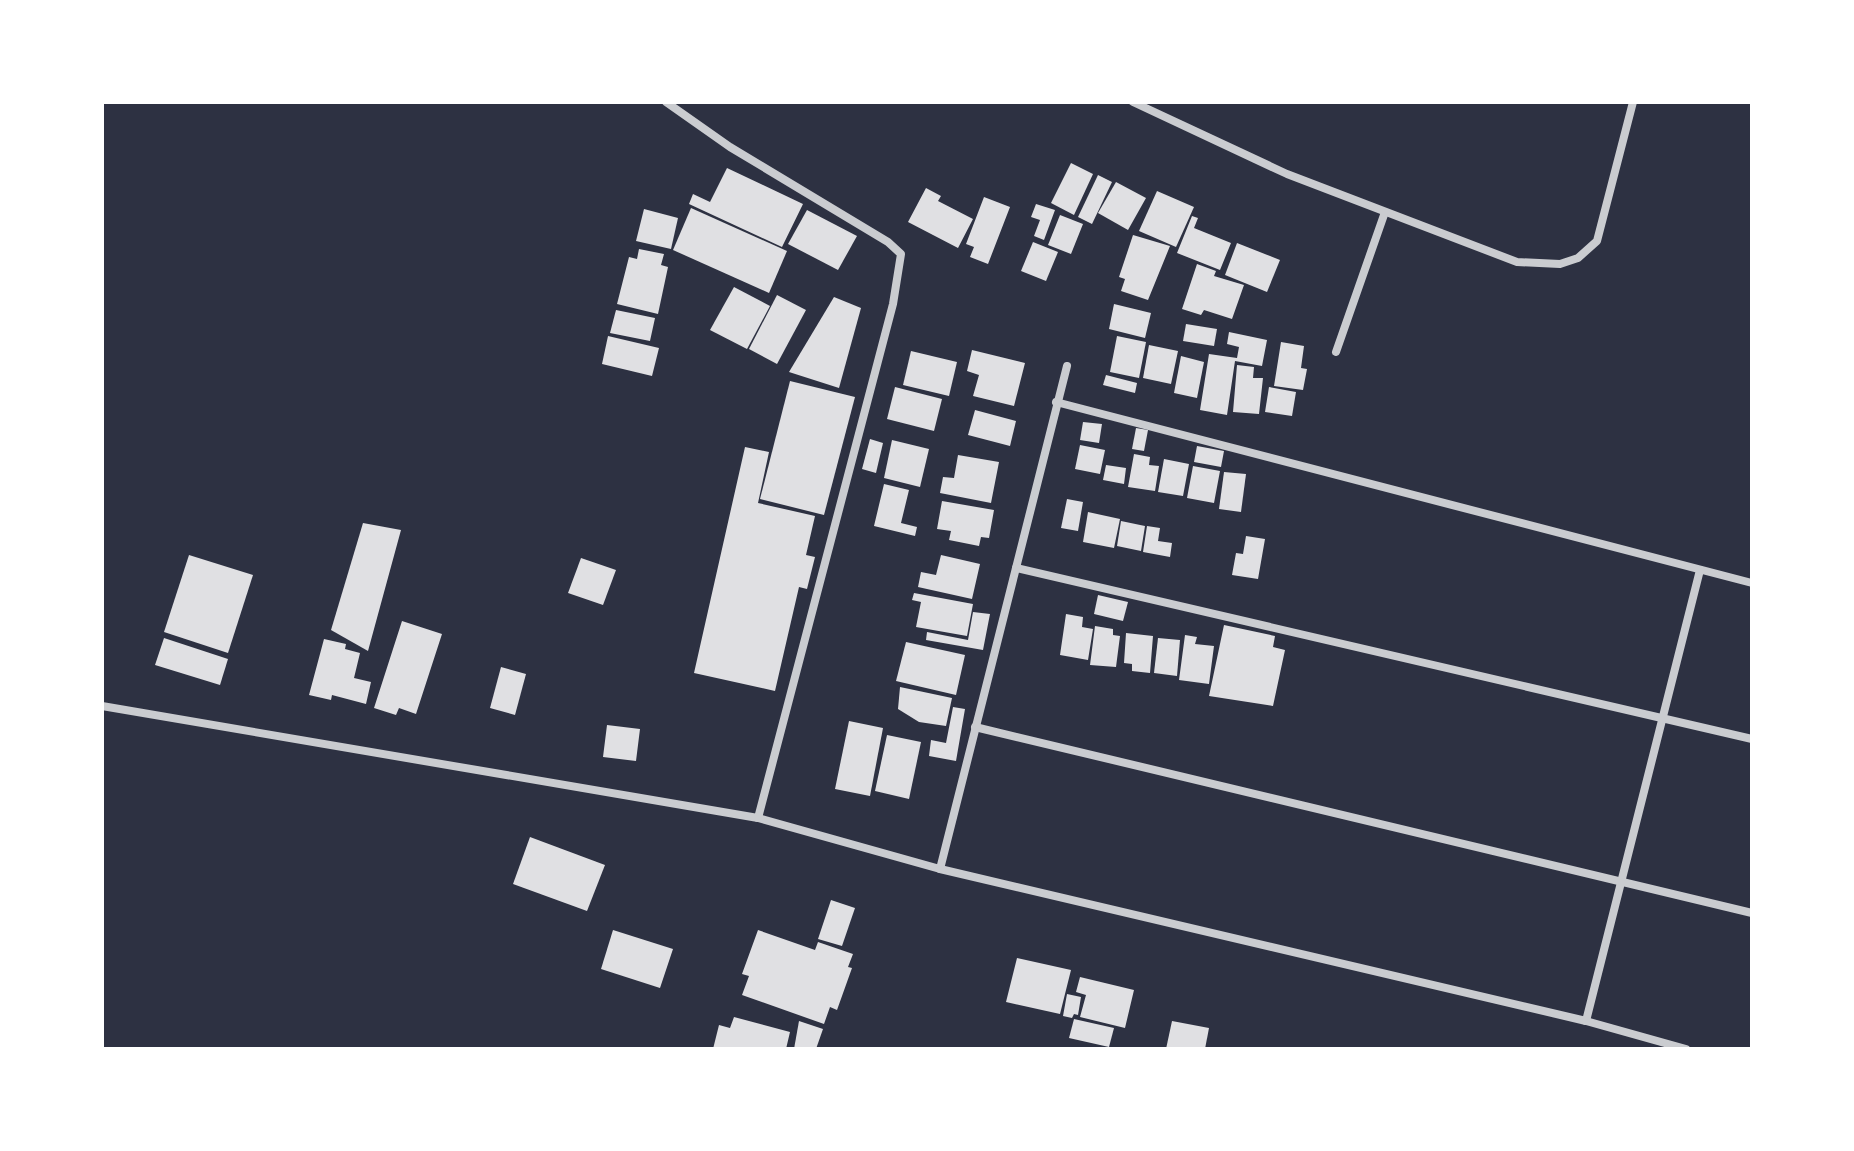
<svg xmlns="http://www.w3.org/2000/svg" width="1854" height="1151" viewBox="0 0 1854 1151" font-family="'Golos Text',sans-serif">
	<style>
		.building { fill: #e0e0e3 }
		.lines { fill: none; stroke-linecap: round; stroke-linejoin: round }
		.minor { stroke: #caccd0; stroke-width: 8 }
	</style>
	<rect width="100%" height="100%" fill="#2d3142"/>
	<g class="building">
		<polygon points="1071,163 1093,174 1074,215 1051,203"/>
		<polygon points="727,168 803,204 782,247 689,204 693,194 710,202"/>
		<polygon points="1098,175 1112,182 1092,224 1078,217"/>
		<polygon points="1116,182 1146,198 1128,230 1098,213"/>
		<polygon points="926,188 941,196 938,201 973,219 958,248 908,222"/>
		<polygon points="1157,191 1194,207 1176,247 1139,231"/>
		<polygon points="984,197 1010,207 988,264 970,257 974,247 966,244"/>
		<polygon points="1036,204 1055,210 1044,240 1034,236 1040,220 1031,217"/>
		<polygon points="691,208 787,251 769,293 673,250"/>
		<polygon points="644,209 678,218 671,249 636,241"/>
		<polygon points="807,210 857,236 838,270 788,244"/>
		<polygon points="1060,215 1083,224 1071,254 1048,245"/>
		<polygon points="1192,216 1198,218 1194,228 1231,243 1220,270 1177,253"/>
		<polygon points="1133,235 1170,246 1148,300 1121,291 1125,279 1119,277"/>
		<polygon points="1033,242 1058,252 1046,281 1021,271"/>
		<polygon points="1237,243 1280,260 1267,292 1225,275"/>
		<polygon points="639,249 664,254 661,265 668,267 658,314 617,304 629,257 637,259"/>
		<polygon points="1197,264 1216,271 1214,276 1244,285 1232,319 1204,310 1201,315 1182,309"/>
		<polygon points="734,287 770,306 747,349 710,330"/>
		<polygon points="777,295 806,310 777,364 749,349"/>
		<polygon points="834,297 861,308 839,388 789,372"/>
		<polygon points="1114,304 1151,313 1145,338 1109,329"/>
		<polygon points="616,310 655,318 650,341 610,333"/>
		<polygon points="1186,324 1217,329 1214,346 1183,341"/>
		<polygon points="1229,332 1267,340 1262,366 1235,361 1227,415 1200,410 1209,354 1237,358 1239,347 1227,344"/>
		<polygon points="608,336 659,348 652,376 602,364"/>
		<polygon points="1117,336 1146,342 1139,378 1110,372"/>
		<polygon points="1281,342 1304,346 1301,368 1307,369 1303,390 1274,386"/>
		<polygon points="1149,345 1178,351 1171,384 1143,378"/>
		<polygon points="972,350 1025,363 1014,406 973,396 979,375 967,371"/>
		<polygon points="911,351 957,362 949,396 903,385"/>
		<polygon points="1181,356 1204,362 1197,398 1174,393"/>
		<polygon points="1237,365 1254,367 1253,378 1263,378 1259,414 1233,412"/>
		<polygon points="1106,375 1137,383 1135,393 1103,385"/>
		<polygon points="790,381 855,397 824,515 760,499"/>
		<polygon points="895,387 942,399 934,431 887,419"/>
		<polygon points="1269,387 1296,392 1292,416 1265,412"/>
		<polygon points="975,410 1016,421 1010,446 968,435"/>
		<polygon points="1083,422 1102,424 1099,443 1080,440"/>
		<polygon points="1136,428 1148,430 1144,451 1132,449"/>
		<polygon points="870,439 883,443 876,473 862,469"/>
		<polygon points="892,440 929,449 920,487 884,478"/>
		<polygon points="1080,445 1105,450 1100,474 1075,469"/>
		<polygon points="1197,446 1224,451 1221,467 1194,462"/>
		<polygon points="745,447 769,452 758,503 815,516 806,555 815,557 807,589 799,587 775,691 694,673"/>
		<polygon points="1134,454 1150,457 1149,465 1159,466 1155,491 1128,487"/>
		<polygon points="958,455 999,462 991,503 940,493 943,477 954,478"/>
		<polygon points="1164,459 1189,464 1183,496 1158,492"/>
		<polygon points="1106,465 1126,468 1124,484 1103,480"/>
		<polygon points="1193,466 1220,471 1214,503 1187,498"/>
		<polygon points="1224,472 1246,474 1241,512 1219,509"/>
		<polygon points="884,484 909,490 901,523 917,527 915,536 874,526"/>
		<polygon points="1067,499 1083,502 1078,531 1061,528"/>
		<polygon points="942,501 994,510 989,538 981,537 979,546 949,540 951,531 937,529"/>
		<polygon points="1088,512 1120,519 1114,548 1083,542"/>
		<polygon points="1121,521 1145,526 1141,551 1117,546"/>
		<polygon points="363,523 401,530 368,651 331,630"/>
		<polygon points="1147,526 1160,528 1158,541 1172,543 1170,557 1143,552"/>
		<polygon points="1246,536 1265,539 1258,579 1232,575 1236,553 1243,554"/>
		<polygon points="189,555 253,575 228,653 164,632"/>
		<polygon points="941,555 980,564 972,599 918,587 921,572 936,575"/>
		<polygon points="581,558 616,570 603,605 568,593"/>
		<polygon points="914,593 973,604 967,636 916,627 921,602 912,600"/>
		<polygon points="1098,595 1128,602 1123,621 1094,614"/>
		<polygon points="973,612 990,614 983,650 926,640 927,632 968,640"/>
		<polygon points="1066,614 1083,617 1082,627 1093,629 1088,660 1060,655"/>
		<polygon points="402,621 442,634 416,714 399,708 396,715 374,708"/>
		<polygon points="1224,625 1275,636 1273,647 1285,650 1273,706 1209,696"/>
		<polygon points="1095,626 1113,629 1113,635 1120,636 1116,667 1090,665"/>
		<polygon points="1126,633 1153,636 1150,673 1132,671 1132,664 1124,663"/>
		<polygon points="1185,635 1197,637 1195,644 1214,646 1209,684 1179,680"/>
		<polygon points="164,638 228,659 220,685 155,665"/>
		<polygon points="1158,638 1180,640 1177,676 1154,673"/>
		<polygon points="324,639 346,644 345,649 360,653 354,678 371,682 366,704 332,695 331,700 309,695"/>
		<polygon points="906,642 965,655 956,695 896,681"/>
		<polygon points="501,667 526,674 515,715 490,708"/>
		<polygon points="900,687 952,698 946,726 919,722 898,709"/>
		<polygon points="953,707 965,709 956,761 929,756 931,740 946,743"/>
		<polygon points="849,721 883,728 870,796 835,789"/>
		<polygon points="607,725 640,729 636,761 603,757"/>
		<polygon points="887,735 921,742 909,799 875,791"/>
		<polygon points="530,837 605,865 587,911 513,884"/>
		<polygon points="831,900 855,908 842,946 818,939"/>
		<polygon points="613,930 673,949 660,988 601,969"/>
		<polygon points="758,930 815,950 818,942 853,954 848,967 852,968 837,1010 830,1007 824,1024 742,995 749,976 742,974"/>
		<polygon points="1017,958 1071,970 1060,1014 1006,1002"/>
		<polygon points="1080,977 1134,990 1125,1028 1080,1017 1086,995 1076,992"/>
		<polygon points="1067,994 1081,997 1078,1015 1074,1014 1072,1018 1063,1016"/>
		<polygon points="734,1017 790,1032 786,1049 713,1049 719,1025 730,1028"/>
		<polygon points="1074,1019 1114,1028 1109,1047 1069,1038"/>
		<polygon points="799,1021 823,1029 816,1049 794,1049"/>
		<polygon points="1172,1021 1209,1028 1205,1049 1166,1049"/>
	</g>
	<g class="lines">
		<g class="minor">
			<polyline points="666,102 730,147 888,242 901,254 893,304 758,818"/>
			<polyline points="1133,102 1287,174 1517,262 1560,264 1578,258 1597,241 1633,102"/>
			<polyline points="1336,352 1385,212"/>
			<polyline points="1056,402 1752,583"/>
			<polyline points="1016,568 1752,739"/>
			<polyline points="102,706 758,818 940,869 1586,1021 1686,1049"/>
			<polyline points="975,727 1752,913"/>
			<polyline points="940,869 1067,366"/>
			<polyline points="1586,1021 1700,570"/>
		</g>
	</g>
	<rect width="1854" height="1151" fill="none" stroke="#ffffff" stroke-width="208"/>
</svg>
